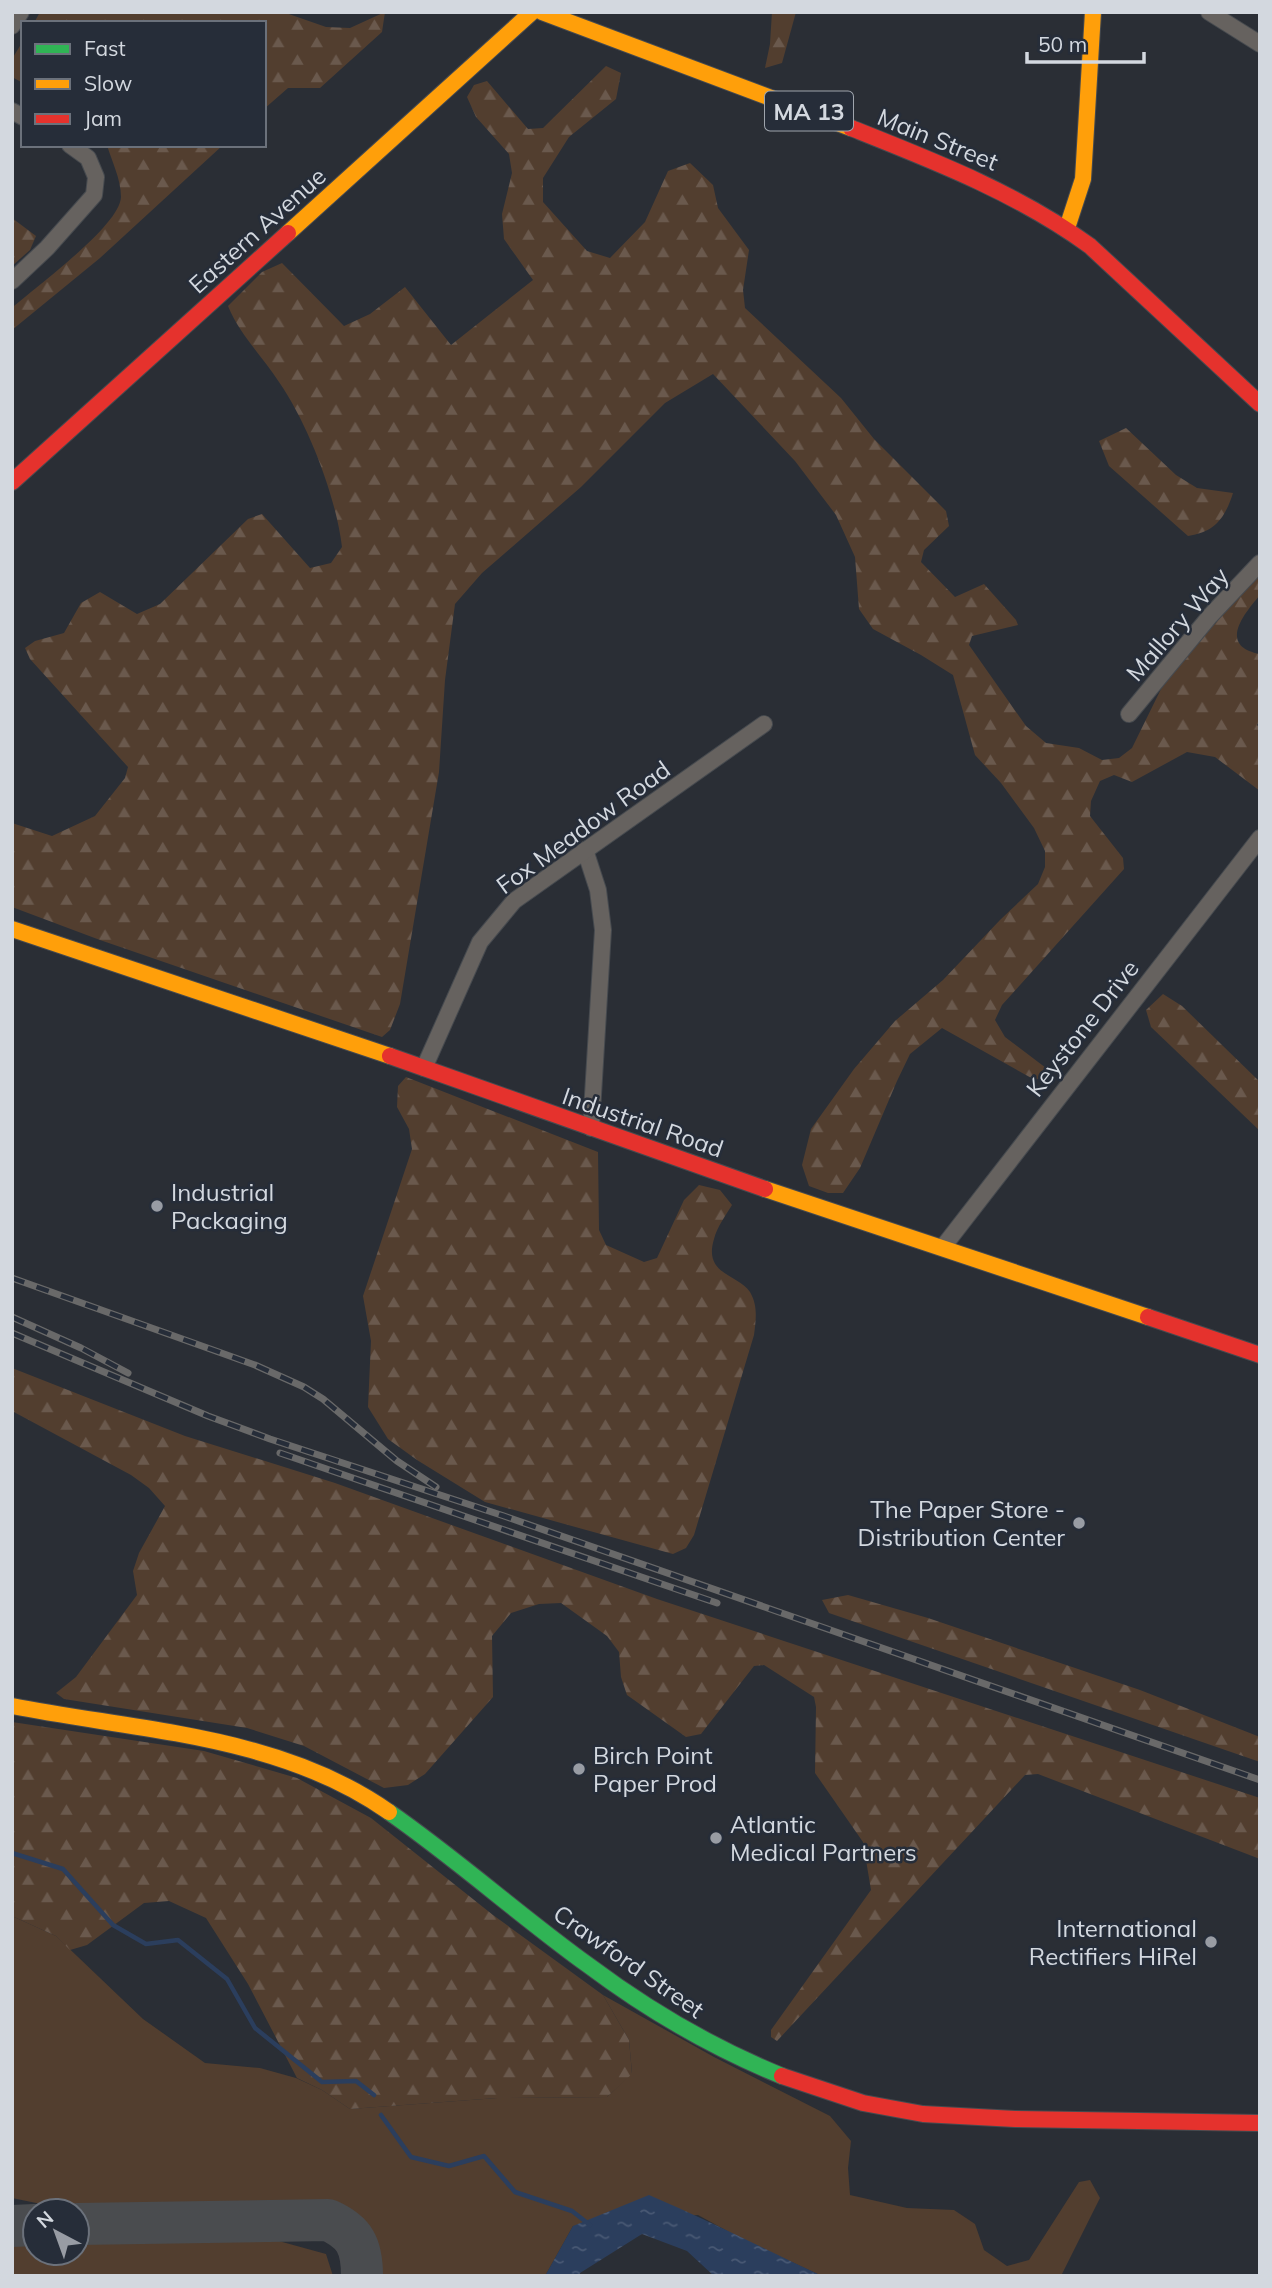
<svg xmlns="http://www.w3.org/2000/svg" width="1272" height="2288" viewBox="0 0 1272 2288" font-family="Mulish,sans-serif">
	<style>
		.green { fill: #523e2f }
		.forest { fill: url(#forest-firs) }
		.water { fill: url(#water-ripples) }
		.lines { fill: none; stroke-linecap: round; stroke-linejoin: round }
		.stream { stroke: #2b3e5d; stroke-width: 4.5 }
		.taxiway { stroke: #4a4c4f; stroke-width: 42 }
		.street-casing { stroke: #464a4f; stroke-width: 18 }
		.fast-casing { stroke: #464a4f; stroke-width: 18 }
		.slow-casing { stroke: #464a4f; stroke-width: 18 }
		.jam-casing { stroke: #464a4f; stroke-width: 18 }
		.street { stroke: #66625f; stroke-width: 16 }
		.fast { stroke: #30b455; stroke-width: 16 }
		.slow { stroke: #ff9f0a; stroke-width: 16 }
		.jam { stroke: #e5322d; stroke-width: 16 }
		.rail-casing { stroke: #696969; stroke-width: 7 }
		.rail { stroke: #262d39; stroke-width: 4.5; stroke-dasharray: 13; stroke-linecap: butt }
		.poi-dot { fill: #989ca4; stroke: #262d39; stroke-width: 2.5 }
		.labels { text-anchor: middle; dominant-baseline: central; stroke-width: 5; stroke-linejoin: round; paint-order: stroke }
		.shield { fill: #262d39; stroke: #9fa5ad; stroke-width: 2 }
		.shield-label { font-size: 23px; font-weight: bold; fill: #d3d8df }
		.street-label { font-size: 24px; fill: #d3d8df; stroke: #262d39 }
		.poi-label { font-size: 24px; fill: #d3d8df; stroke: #262d39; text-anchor: start }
	</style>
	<defs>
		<pattern id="forest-firs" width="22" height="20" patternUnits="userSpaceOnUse" patternTransform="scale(1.75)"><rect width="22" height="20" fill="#523e2f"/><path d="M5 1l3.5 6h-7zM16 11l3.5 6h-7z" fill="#6a594d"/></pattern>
		<pattern id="water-ripples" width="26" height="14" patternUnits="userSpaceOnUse" patternTransform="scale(1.75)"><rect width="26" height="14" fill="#2b3e5d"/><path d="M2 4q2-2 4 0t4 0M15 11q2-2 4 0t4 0" fill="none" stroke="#495974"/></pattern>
	</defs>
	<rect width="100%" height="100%" fill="#2a2e35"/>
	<g class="green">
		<path d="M12 1916 56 1936 143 2019 205 2063 260 2068 296 2078 322 2090 350 2109 497 2098 607 2097 632 2073 629 2040 603 1995 714 2057 830 2116 851 2141 848 2168 850 2195 907 2208 954 2210 975 2224 984 2250 1007 2266 1029 2260 1079 2182 1090 2180 1100 2198 1061 2276H822L740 2238 698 2215 573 2226 545 2276H378C372 2240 367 2222 331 2207H78L46 2205 12 2198Z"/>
		<polygon points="77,2237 275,2240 326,2254 333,2276 12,2276 12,2238 35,2238 35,2253 77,2253"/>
	</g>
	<g class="forest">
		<polygon points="40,12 283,12 326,27 350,28 385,12 382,32 320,88 288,88 264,109 264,23 34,23"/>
		<polygon points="772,12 796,12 782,63 765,68 770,44"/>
		<polygon points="23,41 23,83 12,77 12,59"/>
		<path d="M606 66 621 73 616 99 569 137 543 178V202L587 251 610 258 645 222 668 171 690 163 713 185 718 208 749 250 743 290 745 308 841 398 874 439 946 511 949 526 924 550 921 562 955 597 984 584 1016 620 1018 625 972 636 969 645 1026 726 1046 743 1079 748 1102 760 1119 758 1132 748 1161 689 1206 629 1260 574V595C1243 615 1218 646 1260 654V720L1257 725 1260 728V791L1215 757 1187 752 1132 782 1114 775 1100 781 1091 801 1090 816 1123 858 1124 869 1002 1005 995 1020 1005 1037 1046 1068 1045 1076 1035 1080 942 1028 910 1054 897 1081 860 1168 843 1193H828L809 1186 802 1165 811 1129 854 1069 895 1021 943 980 1000 920 1038 884 1045 867V851L1034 828 1001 783 975 755 953 675 921 655 873 629 859 609 855 557 836 515 795 461 713 374 665 403 581 487 482 573 455 604 445 680 439 772 400 1004 390 1030 382 1037 100 940 12 907V823L52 836 95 816 125 778 128 767 30 659 25 648 35 641 64 633 81 603 100 592 137 614 160 604 248 519 262 514 310 568 331 563 342 547C336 496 308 424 279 382 262 356 240 335 228 306L262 272 282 263 344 326 370 314 405 287 451 345 533 280 504 239 502 214 512 173 509 154 476 117 467 97 474 85 487 81 528 129 543 128Z"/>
		<path d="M107 145H223L100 258 12 330V308C35 287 120 226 121 197 121 179 112 162 107 145Z"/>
		<polygon points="12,218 36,236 30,250 12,266"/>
		<path d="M1126 428 1176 475 1197 488 1233 493C1225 518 1215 532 1188 536L1109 466 1099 441Z"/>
		<polygon points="1163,994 1182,1006 1260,1082 1260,1131 1151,1027 1146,1010"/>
		<path d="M406 1077 598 1152 599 1230 606 1245 644 1262 657 1258 684 1200 699 1185 720 1190 732 1205C726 1215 717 1227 714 1239 703 1275 738 1274 750 1292 758 1306 756 1319 754 1335L694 1535 686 1548 673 1554 485 1502 417 1460 388 1439 368 1407 371 1341 363 1296 412 1149 409 1129 397 1107 398 1086Z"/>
		<polygon points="12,1368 185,1436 335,1483 657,1599 1260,1798 1260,1859 1038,1774 1025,1775 777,2041 771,2037 771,2030 871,1890 863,1842 815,1773 816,1707 814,1697 764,1665 754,1666 701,1734 686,1737 627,1695 621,1677 619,1652 607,1636 561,1603 539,1604 511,1613 492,1636 493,1697 425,1774 408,1785 384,1788 304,1746 247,1728 64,1699 56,1693 76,1677 137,1595 133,1571 139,1553 165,1506 149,1488 131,1475 12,1411"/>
		<polygon points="848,1595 928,1618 1140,1690 1260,1737 1260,1762 829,1613 822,1600"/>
		<polygon points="12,1722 204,1751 297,1778 371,1818 493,1915 603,1995 629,2040 632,2074 607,2097 497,2098 350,2109 322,2090 297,2078 248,1984 206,1918 169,1901 144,1903 87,1945 70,1950 56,1936 12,1916"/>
	</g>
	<path class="water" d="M649 2195C708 2220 764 2249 822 2276H714L687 2251 642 2234 580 2273 579 2276H545L573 2226Z"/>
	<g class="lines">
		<g class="stream">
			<polyline points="12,1853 63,1869 113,1925 146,1944 178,1940 227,1979 255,2028 322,2082 356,2081 374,2095"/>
			<polyline points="381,2115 411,2157 449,2166 484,2156 515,2192 572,2211 590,2225"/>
		</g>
		<g class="taxiway">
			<path d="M77 2224 328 2220C355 2232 362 2246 362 2276"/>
			<polyline points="12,2226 35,2225"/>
		</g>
		<defs>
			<g id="street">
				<polyline points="1209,12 1260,44"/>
				<polyline points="12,26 21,12"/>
				<polyline points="12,111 23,117"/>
				<polyline points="12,281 47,248 94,195 96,177 88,158 70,145"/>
				<polyline points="1129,714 1210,616 1260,563"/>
				<polyline points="585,850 598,890 603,930 591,1128"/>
				<polyline points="424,1068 480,942 514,901 764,724"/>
				<polyline points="943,1247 1260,838"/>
			</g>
			<path id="fast" d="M389 1812C458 1860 520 1916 588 1965 648 2010 713 2048 782 2076"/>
			<g id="slow">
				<polyline points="542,12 851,128"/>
				<polyline points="1067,228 1083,179 1093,12"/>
				<polyline points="288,233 532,12"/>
				<polyline points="12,929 390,1056"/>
				<polyline points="765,1189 1148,1317"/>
				<path d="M12 1706C139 1731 280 1735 389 1812"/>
			</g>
			<g id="jam">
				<path d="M851 128C934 161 1017 193 1090 246L1260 404"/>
				<polyline points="12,482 288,233"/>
				<polyline points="390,1056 765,1189"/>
				<polyline points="1148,1317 1260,1355"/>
				<polyline points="782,2076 863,2103 923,2114 1015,2119 1260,2123"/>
			</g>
		</defs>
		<use href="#street" class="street-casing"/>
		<use href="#fast" class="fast-casing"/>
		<use href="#slow" class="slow-casing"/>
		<use href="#jam" class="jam-casing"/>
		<use href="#street" class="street"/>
		<use href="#fast" class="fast"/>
		<use href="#slow" class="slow"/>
		<use href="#jam" class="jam"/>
		<defs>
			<g id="rail">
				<polyline points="12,1278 255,1365 304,1387 323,1399 397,1461 436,1487"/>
				<polyline points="12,1317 81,1348 128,1373"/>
				<polyline points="12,1333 208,1416 270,1439 504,1516 1260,1780"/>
				<polyline points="280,1453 717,1603"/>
			</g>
		</defs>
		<use href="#rail" class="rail-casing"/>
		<use href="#rail" class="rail"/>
	</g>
	<g class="poi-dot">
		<circle cx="157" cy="1206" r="7"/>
		<circle cx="1079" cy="1523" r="7"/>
		<circle cx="579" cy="1769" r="7"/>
		<circle cx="716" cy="1838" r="7"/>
		<circle cx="1211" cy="1942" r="7"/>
	</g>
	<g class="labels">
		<rect class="shield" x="765" y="91.5" width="88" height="39" rx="5"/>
		<g class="shield-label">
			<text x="809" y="111">MA 13</text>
		</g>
		<g class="street-label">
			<text transform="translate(938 139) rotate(22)">Main Street</text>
			<text transform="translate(257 230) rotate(-42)">Eastern Avenue</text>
			<text transform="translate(1177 624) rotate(-49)">Mallory Way</text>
			<text transform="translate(583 827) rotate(-36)">Fox Meadow Road</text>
			<text transform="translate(1082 1028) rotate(-52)">Keystone Drive</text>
			<text transform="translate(643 1122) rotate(19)">Industrial Road</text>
			<text transform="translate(629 1961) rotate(35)">Crawford Street</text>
		</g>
		<g class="poi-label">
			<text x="171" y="1192">Industrial<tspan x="171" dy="28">Packaging</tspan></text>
			<text x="1065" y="1509" text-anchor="end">The Paper Store -<tspan x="1065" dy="28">Distribution Center</tspan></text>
			<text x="593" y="1755">Birch Point<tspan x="593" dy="28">Paper Prod</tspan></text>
			<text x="730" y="1824">Atlantic<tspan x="730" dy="28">Medical Partners</tspan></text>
			<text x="1197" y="1928" text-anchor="end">International<tspan x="1197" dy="28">Rectifiers HiRel</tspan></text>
		</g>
	</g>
	<rect width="1272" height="2288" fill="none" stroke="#d3d8df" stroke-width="28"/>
	<rect x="21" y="21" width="245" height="126" fill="#262d39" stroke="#6b717b" stroke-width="2"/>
	<rect x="35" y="44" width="35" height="10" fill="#30b455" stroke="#6b717b" stroke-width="2"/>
	<text x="84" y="56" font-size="21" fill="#d3d8df">Fast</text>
	<rect x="35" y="79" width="35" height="10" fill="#ff9f0a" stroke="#6b717b" stroke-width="2"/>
	<text x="84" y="91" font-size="21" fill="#d3d8df">Slow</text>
	<rect x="35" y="114" width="35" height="10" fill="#e5322d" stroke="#6b717b" stroke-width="2"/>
	<text x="84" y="126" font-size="21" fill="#d3d8df">Jam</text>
	<g transform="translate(56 2232) rotate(319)"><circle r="33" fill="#262d39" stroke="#6b717b" stroke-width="2"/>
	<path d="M0-5L12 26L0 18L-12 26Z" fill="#989ca4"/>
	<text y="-10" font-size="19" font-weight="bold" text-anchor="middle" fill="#d3d8df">N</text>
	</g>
	<path d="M1027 52v10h117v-10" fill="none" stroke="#d3d8df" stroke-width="3.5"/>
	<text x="1038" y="52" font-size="21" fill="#d3d8df" stroke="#262d39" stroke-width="5" paint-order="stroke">50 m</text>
</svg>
